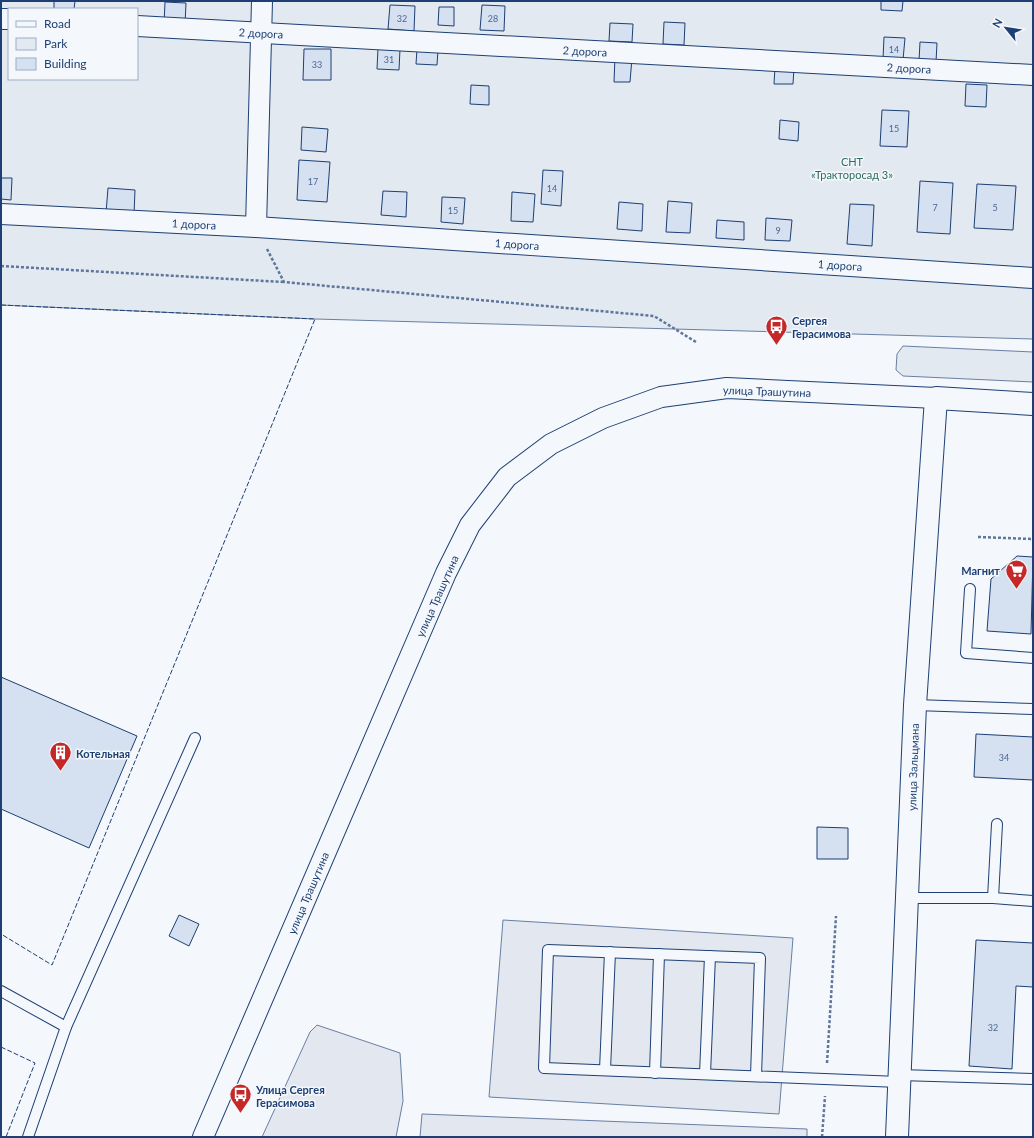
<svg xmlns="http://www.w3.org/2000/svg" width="1034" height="1138" viewBox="0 0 1034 1138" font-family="Lato,sans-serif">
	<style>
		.green { fill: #e3e9f0; stroke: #687fa3; fill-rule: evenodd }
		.parking { fill: #e3e8f0; stroke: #687fa3 }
		.building { fill: #d5e0f0; stroke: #1d3f73 }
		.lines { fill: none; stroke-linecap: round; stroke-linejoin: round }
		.service-casing { stroke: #1d3f73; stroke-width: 12 }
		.minor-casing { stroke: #1d3f73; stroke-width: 22 }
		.tertiary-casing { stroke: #1d3f73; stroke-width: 24 }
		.path { stroke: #5e769c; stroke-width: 2.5; stroke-dasharray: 3 2; stroke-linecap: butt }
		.service { stroke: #f4f7fb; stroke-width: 10 }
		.minor { stroke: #f4f7fb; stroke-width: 20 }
		.tertiary { stroke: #f4f7fb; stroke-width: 22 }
		.fence { stroke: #1d3f73; stroke-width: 1; stroke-dasharray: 5 2; stroke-linecap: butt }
		.labels { text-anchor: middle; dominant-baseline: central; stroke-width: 3; stroke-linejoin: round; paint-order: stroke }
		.number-label { font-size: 9px; fill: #4b6792 }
		.street-label { font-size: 11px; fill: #1d3f73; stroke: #f4f7fb }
		.park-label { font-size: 11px; fill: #2c6c60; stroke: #f4f7fb }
		.poi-label { font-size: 11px; font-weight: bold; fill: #1d3f73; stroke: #f4f7fb; text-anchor: start }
	</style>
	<rect width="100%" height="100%" fill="#f4f7fb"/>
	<g class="green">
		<path d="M1 1H1033V339L315 319 1 305ZM9 9H137V79H9Z"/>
		<polygon points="903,346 1033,352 1033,382 903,376 896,370 897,354"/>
	</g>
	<g class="parking">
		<polygon points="503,920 793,938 779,1114 489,1097"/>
		<polygon points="317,1025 400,1053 403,1101 396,1137 262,1137 310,1032"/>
		<polygon points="422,1114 807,1129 807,1137 420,1137"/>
	</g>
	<g class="building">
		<polygon points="54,1 75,1 74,9 54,9"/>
		<polygon points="881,1 903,1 902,11 881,10"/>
		<polygon points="165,2 186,3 185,25 164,24"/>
		<polygon points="390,5 415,6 414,31 388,29"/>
		<polygon points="482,5 505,6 504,31 480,30"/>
		<polygon points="439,7 454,7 454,26 438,25"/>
		<polygon points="664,22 685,23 684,45 663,44"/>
		<polygon points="610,23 633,24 632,42 609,41"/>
		<polygon points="884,37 905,38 903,60 883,59"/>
		<polygon points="920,42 937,43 936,62 919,61"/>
		<polygon points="378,48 400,49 399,70 377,69"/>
		<polygon points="304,49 331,49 331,80 303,80"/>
		<polygon points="417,49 438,50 437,65 416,64"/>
		<polygon points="615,57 632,58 630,82 614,82"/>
		<polygon points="775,67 794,68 793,84 774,84"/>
		<polygon points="966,84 987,85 986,107 965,106"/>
		<polygon points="471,85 489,86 489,105 470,104"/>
		<polygon points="882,110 909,111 907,147 880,146"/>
		<polygon points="780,120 799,122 798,141 779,139"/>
		<polygon points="302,127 328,129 326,152 301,150"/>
		<polygon points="299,160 330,162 327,202 297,200"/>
		<polygon points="543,170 563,171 561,206 541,204"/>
		<polygon points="1,178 12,178 11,200 1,199"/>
		<polygon points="920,181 953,183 950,234 917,232"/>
		<polygon points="977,184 1016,186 1013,230 974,228"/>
		<polygon points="108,188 135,190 134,215 106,213"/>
		<polygon points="383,191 407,192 406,217 381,215"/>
		<polygon points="512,192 535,194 533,222 511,221"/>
		<polygon points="442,197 465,198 463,224 441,222"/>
		<polygon points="668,201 692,203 690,233 666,232"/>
		<polygon points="619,202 643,204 642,231 617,229"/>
		<polygon points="850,204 874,205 872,246 847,244"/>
		<polygon points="766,218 792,220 790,241 765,240"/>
		<polygon points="717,220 744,222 744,240 716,238"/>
		<polygon points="1017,556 1033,557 1031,634 987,631 991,579"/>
		<polygon points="1,677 137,736 89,848 1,809"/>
		<polygon points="976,734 1033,737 1033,780 974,777"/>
		<polygon points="817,827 848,828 848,859 817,859"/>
		<polygon points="179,915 199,924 189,946 169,936"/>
		<polygon points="976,940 1033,943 1033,987 1016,986 1012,1069 969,1066"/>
	</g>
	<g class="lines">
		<defs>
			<g id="service">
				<polyline points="970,589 966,653 1033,658"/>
				<polyline points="915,705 1033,709"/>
				<polyline points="908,898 993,898 1033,901"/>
				<polyline points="993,898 997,824"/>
				<polyline points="1,991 66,1027"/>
				<polyline points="605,1070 610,952"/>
				<polyline points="655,1073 659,954"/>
				<polyline points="705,1074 710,956"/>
				<polyline points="899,1075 1033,1079"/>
				<polyline points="756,1076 760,958 548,950 544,1068 899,1082"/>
				<polyline points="28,1137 66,1027 195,738"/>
			</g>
			<g id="minor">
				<polyline points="1,19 9,19"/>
				<polyline points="137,26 1033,75"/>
				<polyline points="1,214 256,227 1033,278"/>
				<polyline points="256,227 262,1"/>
				<polyline points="203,1137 446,573 470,525 507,477 551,444 603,418 661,397 727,388 936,398"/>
			</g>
			<polyline id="tertiary" points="897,1137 915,705 936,398 1033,404"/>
		</defs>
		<use href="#service" class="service-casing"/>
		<use href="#minor" class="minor-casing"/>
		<use href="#tertiary" class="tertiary-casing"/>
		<g class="path">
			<polyline points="267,249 284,282 654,316 696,342"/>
			<polyline points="1,266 283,282"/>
			<polyline points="978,537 1033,539"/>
			<polyline points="827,1063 836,916"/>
			<polyline points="822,1137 825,1096"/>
		</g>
		<use href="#service" class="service"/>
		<use href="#minor" class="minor"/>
		<use href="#tertiary" class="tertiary"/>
		<g class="fence">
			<polyline points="1,305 315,319 52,965 1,934"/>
			<polyline points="1,1047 35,1063 6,1137"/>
		</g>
	</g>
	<defs>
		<symbol id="bus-pin" viewBox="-11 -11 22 30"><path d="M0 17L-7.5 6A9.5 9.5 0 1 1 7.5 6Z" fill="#c62828" stroke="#f4f7fb"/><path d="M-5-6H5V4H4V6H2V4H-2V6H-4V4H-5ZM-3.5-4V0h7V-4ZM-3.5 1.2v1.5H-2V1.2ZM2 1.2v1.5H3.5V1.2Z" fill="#fff"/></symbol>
		<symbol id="supermarket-pin" viewBox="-11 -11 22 30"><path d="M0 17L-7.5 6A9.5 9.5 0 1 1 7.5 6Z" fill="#c62828" stroke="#f4f7fb"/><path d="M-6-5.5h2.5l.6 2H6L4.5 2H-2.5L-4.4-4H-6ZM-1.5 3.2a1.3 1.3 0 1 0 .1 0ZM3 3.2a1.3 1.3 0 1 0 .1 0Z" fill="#fff"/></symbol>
		<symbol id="building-pin" viewBox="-11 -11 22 30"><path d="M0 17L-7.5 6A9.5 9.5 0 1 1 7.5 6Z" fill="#c62828" stroke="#f4f7fb"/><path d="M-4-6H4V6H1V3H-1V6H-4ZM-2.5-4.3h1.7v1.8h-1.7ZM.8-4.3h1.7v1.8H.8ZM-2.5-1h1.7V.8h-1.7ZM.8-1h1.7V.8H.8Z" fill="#fff"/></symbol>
	</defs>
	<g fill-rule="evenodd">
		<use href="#bus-pin" x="764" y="314" width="25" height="34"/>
		<use href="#supermarket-pin" x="1004" y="558" width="25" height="34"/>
		<use href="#building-pin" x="48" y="740" width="25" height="34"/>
		<use href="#bus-pin" x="228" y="1082" width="25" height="34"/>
	</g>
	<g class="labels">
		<g class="number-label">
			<text x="402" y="18">32</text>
			<text x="493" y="18">28</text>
			<text x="894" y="49">14</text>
			<text x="389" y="59">31</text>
			<text x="317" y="64">33</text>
			<text x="894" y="128">15</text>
			<text x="313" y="181">17</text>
			<text x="552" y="188">14</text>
			<text x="935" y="207">7</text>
			<text x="995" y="207">5</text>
			<text x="453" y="210">15</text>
			<text x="778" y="230">9</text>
			<text x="1004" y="757">34</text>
			<text x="993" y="1027">32</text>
		</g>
		<g class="street-label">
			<text transform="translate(261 33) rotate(3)">2 дорога</text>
			<text transform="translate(585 51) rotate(3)">2 дорога</text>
			<text transform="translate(909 68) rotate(3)">2 дорога</text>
			<text transform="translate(194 224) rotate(3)">1 дорога</text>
			<text transform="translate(517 244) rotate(4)">1 дорога</text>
			<text transform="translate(840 265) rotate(4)">1 дорога</text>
			<text transform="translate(767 391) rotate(2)">улица Трашутина</text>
			<text transform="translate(437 596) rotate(-66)">улица Трашутина</text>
			<text transform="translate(913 767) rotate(-88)">улица Зальцмана</text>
			<text transform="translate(308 893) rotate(-67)">улица Трашутина</text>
		</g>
		<g class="park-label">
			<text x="852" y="161">СНТ<tspan x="852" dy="13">«Тракторосад 3»</tspan></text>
		</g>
		<g class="poi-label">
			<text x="792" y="320">Сергея<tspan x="792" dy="13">Герасимова</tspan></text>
			<text x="1000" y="570" text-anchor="end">Магнит</text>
			<text x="76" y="753">Котельная</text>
			<text x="256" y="1089">Улица Сергея<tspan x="256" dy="13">Герасимова</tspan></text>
		</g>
	</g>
	<rect width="1034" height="1138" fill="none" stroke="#1d3f73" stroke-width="4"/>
	<rect x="8" y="8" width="130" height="72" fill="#f4f7fb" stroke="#9eadc5"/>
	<rect x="16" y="21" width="20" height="6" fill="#f4f7fb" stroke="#9eadc5"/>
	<text x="44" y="28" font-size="12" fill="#1d3f73">Road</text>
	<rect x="16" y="38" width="20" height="12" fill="#e3e9f0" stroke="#9eadc5"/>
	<text x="44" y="48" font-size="12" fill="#1d3f73">Park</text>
	<rect x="16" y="58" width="20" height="12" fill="#d5e0f0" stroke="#9eadc5"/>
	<text x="44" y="68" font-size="12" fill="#1d3f73">Building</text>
	<g transform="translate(1006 28) rotate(300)" stroke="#f4f7fb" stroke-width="3" paint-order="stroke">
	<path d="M0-3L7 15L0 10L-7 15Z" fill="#1d3f73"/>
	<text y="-6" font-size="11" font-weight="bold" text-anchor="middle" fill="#1d3f73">N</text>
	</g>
</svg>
